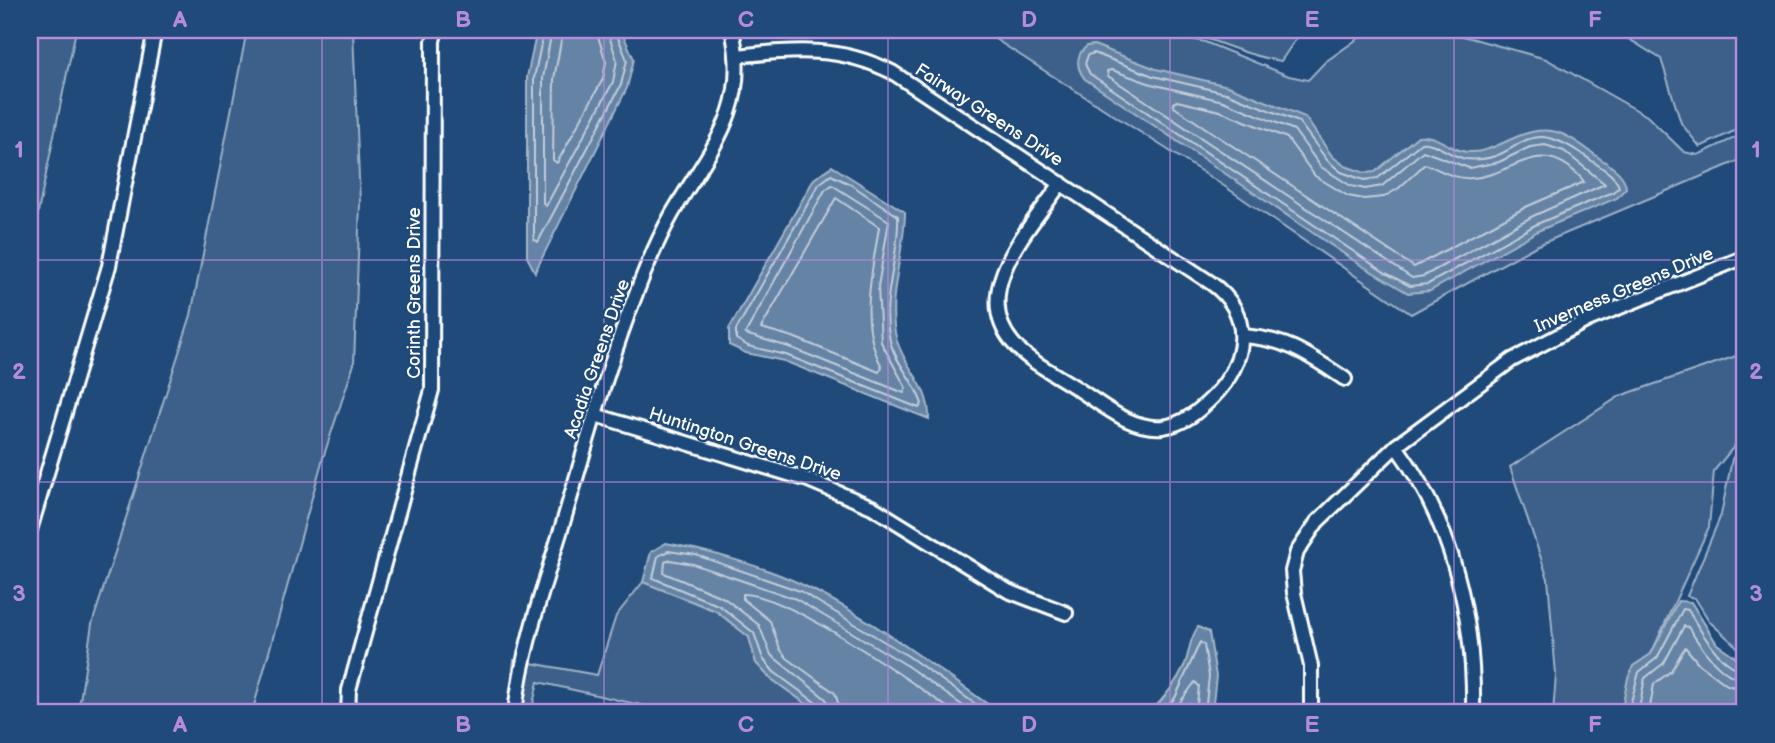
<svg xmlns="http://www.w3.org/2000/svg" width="1775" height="743" viewBox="0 0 1775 743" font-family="'Balsamiq Sans',sans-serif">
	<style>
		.green { fill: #3c618b; stroke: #9eb0c5; stroke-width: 2 }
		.water { fill: #6583a4; stroke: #a3b5c8; stroke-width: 2 }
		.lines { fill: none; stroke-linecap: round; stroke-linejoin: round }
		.shore { stroke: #c1cddb; stroke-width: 2 }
		.minor-casing { stroke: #fff; stroke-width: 18 }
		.minor { stroke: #1f4a7a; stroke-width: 12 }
		.grid { fill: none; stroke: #b68bdc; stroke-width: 2; stroke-opacity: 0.55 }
		.labels { text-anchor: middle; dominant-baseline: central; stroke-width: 5; stroke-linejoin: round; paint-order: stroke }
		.street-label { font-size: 18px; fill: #fff; stroke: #1f4a7a }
		.neatline { fill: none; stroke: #b68bdc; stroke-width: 2.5 }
		.grid-label { font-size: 23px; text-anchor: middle; font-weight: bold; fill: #b68bdc }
	</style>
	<rect width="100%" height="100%" fill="#1f4a7a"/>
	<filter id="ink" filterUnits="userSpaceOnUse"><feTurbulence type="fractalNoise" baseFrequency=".0143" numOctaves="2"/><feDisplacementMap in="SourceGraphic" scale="14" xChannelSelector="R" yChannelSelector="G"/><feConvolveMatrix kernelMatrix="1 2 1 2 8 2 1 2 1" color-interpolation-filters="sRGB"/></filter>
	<g filter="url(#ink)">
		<g class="green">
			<polygon points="30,30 76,30 30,251"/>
			<polygon points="247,30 353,30 360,203 354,364 323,458 252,713 78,713 92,624 191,315"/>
			<polygon points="981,30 1151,30 1205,42 1289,76 1308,80 1325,62 1366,33 1449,32 1546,59 1647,116 1684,152 1698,155 1745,133 1745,158 1536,246 1411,314 1221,184"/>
			<path d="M1177 30H1302L1281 61C1245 56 1213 38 1177 30Z"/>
			<polygon points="1608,30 1745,30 1745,126 1700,147 1681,123 1661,59 1627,38"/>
			<path d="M1745 353V433L1714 471 1709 527 1651 654C1621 674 1631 682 1621 713H1553L1556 675 1548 579 1510 467 1620 396Z"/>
			<polygon points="1745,441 1745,654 1710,622 1695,598 1687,596 1721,515 1732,459"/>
			<polygon points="643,582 716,611 749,637 756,663 770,678 819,713 676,713 538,682 531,713 507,713 514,660 597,675 616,616"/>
		</g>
		<g class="water">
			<polygon points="537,30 621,30 634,59 627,88 535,272 527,257 527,77"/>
			<path d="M1094 45 1156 69 1228 86 1305 117 1332 156 1345 166 1365 173 1375 172 1418 136C1437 133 1451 152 1469 152 1482 153 1494 147 1505 142 1548 121 1562 130 1598 157 1609 165 1625 173 1626 188L1617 198 1540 230 1430 291 1408 293 1359 264 1085 79C1076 68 1075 55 1087 46Z"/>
			<path d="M832 166 905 212C905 253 885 300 897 341 906 370 930 386 929 419L784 361 746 353 729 345V329L814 179Z"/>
			<path d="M666 543C709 551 763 566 803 585 870 617 939 670 1000 713H819L770 678 756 663 749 637 716 611 643 582 651 552Z"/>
			<polygon points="1678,601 1691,602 1717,644 1740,660 1745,668 1745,713 1621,713 1628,678 1633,666 1651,654"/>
			<path d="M1198 627 1209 632 1216 676 1212 713H1149C1165 698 1176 684 1185 664 1190 651 1189 639 1198 627Z"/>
		</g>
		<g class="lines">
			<g class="shore">
				<polyline points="544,30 534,78 534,239 538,242 621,85 627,60 615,30"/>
				<polyline points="552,30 543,78 543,203 546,206 613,82 617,60 607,30"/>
				<polyline points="563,30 554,79 553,160 557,163 603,79 606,62 596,30"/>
				<path d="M1094 53 1153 76 1226 93 1299 122 1327 160 1341 172 1364 180 1378 178 1421 143C1436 141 1450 157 1466 159 1526 165 1517 105 1592 161 1602 168 1615 175 1619 187L1613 192 1537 224 1428 284 1410 286 1384 272 1090 74 1085 64 1088 55Z"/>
				<polygon points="1112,70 1151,84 1223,101 1294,130 1321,167 1351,186 1365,189 1382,186 1423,151 1469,168 1499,162 1530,147 1545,145 1564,151 1605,184 1533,216 1424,276 1412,278 1108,76 1107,71"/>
				<path d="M1177 101 1220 111 1287 138 1315 176 1348 196 1364 199 1384 197 1399 188 1425 164C1441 170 1455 180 1472 178 1510 176 1534 141 1569 167 1575 172 1581 176 1584 182L1528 206 1414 267 1174 107 1173 103Z"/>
				<path d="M831 175 850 184 898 216C900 258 880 296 890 341 895 363 915 381 922 404L919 408 786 355 748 346 736 339V330L819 184Z"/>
				<polygon points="832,185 889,221 878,287 881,342 906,388 904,393 789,347 745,334 825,190"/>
				<path d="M836 198 879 227C872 274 858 323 882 367L879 372 793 337 761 328Z"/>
				<polyline points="822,713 819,705 774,672 763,659 754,633 720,606 653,578 658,556 668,551 696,555 800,591 908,656 988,713"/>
				<polyline points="831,713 826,699 771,655 759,625 724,598 664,573 665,562 670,560 693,564 796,599 903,663 973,713"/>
				<path d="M841 713 835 693 787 658 780 649 770 621 743 599V594C787 593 915 684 955 713"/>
				<polyline points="1159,713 1175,698 1200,642 1204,645 1209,676 1205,713"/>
				<polyline points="1172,713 1195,682 1199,686 1196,713"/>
				<path d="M1628 713 1639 672 1657 658 1683 609 1688 610C1700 630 1720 667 1745 671"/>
				<path d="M1638 713 1645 678 1664 663 1684 626 1688 627C1700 646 1721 678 1745 680"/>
				<polyline points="1649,713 1654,684 1671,671 1685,647 1699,664 1727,685 1745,690"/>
			</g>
			<defs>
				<g id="minor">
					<path d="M736 56C795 50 838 45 892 72L1211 283C1255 315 1247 362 1213 397 1199 411 1184 424 1163 427 1131 430 1104 406 1078 389 1057 375 1029 362 1013 343 968 290 1032 226 1061 183"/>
					<path d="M1242 336C1288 339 1308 355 1345 379"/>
					<polyline points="595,415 808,480 872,507 1008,591 1066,613"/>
					<path d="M1396 446C1453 524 1475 618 1473 713"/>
					<polyline points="30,530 109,266 155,30"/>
					<polyline points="348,713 349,690 432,390 433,41 436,30"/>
					<path d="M515 713C522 648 544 586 563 523 586 446 607 367 637 291 647 265 658 239 672 214 709 150 751 110 732 30"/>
					<polyline points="1311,713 1311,666 1294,593 1292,571 1297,552 1317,522 1396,446 1512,360 1588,320 1745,257"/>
				</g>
			</defs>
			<use href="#minor" class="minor-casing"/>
			<use href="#minor" class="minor"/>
		</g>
	</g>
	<path class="grid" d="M322 30V713M604 30V713M888 30V713M1170 30V713M1454 30V713M30 260H1745M30 482H1745"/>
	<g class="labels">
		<g class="street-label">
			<text transform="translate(989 115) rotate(33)">Fairway Greens Drive</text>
			<text transform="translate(1624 290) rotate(-23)">Inverness Greens Drive</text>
			<text transform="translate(414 293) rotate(-90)">Corinth Greens Drive</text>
			<text transform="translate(597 359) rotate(-71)">Acadia Greens Drive</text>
			<text transform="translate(745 444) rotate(18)">Huntington Greens Drive</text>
		</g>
	</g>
	<rect width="1775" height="743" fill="none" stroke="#1f4a7a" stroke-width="77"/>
	<rect x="38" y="38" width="1698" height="666" class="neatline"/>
	<g class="grid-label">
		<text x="180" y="27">A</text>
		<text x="463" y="27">B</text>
		<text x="746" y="27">C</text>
		<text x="1029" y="27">D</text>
		<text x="1312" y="27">E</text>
		<text x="1595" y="27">F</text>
		<text x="19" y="157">1</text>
		<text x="1756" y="157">1</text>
		<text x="19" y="379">2</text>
		<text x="1756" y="379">2</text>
		<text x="19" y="601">3</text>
		<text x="1756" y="601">3</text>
		<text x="180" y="732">A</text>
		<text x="463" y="732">B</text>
		<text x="746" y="732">C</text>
		<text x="1029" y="732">D</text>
		<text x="1312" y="732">E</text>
		<text x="1595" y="732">F</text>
	</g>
</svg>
